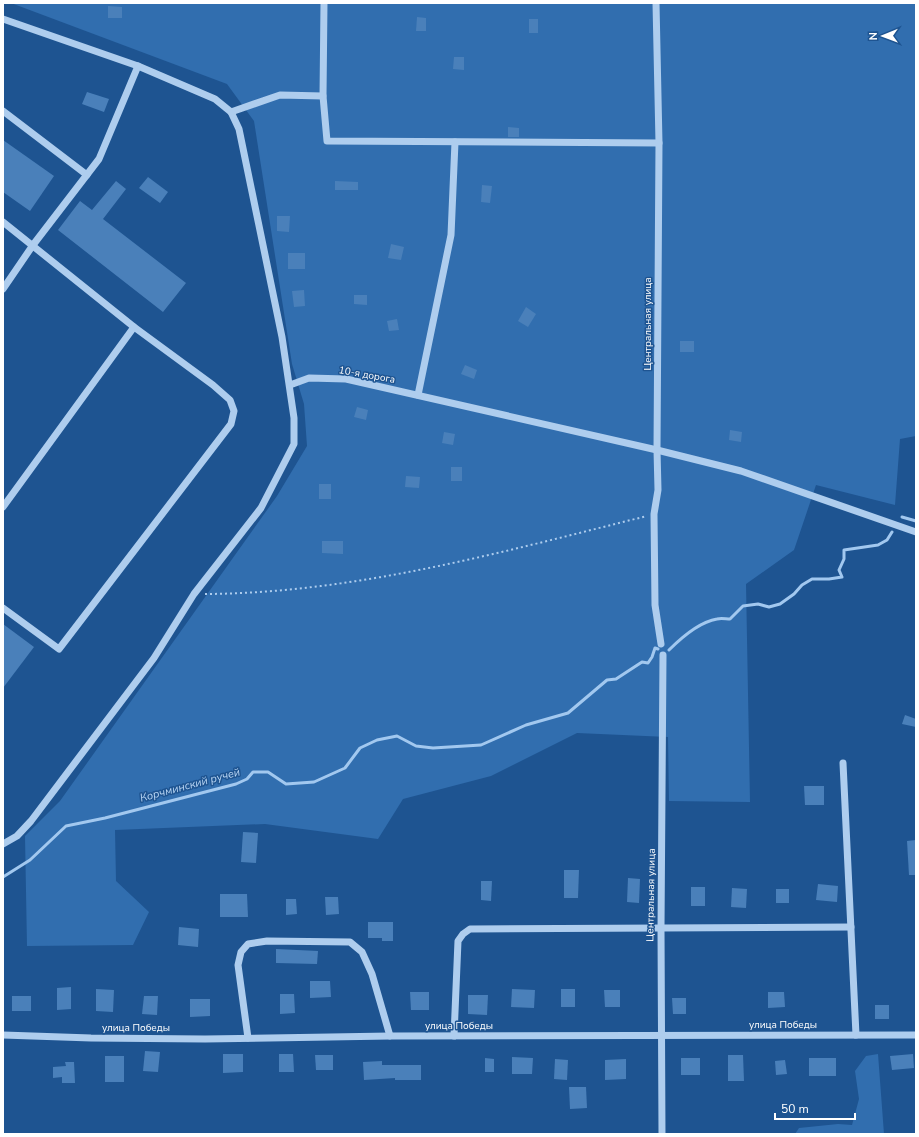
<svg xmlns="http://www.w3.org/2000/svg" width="919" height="1137" viewBox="0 0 919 1137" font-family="'Nunito Sans',sans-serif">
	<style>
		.green { fill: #316eaf }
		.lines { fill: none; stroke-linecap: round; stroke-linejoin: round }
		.stream { stroke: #a2c8ef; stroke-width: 3 }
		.building { fill: #4a80ba }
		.path { stroke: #aecdee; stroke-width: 2; stroke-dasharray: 2 3; stroke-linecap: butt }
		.minor { stroke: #aecdee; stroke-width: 7 }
		.labels { text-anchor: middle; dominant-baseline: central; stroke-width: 3; stroke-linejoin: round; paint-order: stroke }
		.street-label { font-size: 10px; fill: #fff; stroke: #1e5491 }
		.water-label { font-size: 11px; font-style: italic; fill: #bad7f5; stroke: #1e5491 }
	</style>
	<rect width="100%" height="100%" fill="#1e5491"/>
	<g class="green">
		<polygon points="11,3 916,3 916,436 900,439 895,505 816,485 794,550 746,584 750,802 669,801 668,737 577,733 491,776 403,799 378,839 265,824 115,830 116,881 149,912 133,945 27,946 25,836 60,801 277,496 307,446 304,404 292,364 254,121 227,84"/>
		<polygon points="878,1054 884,1134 795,1134 799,1128 838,1124 852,1125 859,1099 855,1071 866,1056"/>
	</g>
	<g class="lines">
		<g class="stream">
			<polyline points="902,517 916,521"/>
			<path d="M669 650C681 638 699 622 717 619 721 618 726 619 730 619L743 606 758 604 769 607 780 604 794 594 802 585 812 579H829L842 577 839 570 844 559V550L878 545 887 540 892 532"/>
			<polyline points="3,877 30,860 66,826 105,818 236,784 247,779 253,772 268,772 286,784 314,782 345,768 360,748 377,740 397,736 416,746 433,748 481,745 526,725 568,713 607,680 616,679 642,662 648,663 652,657 655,648 658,649"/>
		</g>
	</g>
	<g class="building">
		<polygon points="108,6 122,7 122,18 108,18"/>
		<polygon points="417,17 426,18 426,31 416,31"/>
		<rect x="529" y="19" width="9" height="14"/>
		<polygon points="454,57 464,57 464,70 453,69"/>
		<polygon points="87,92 109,99 104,112 82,104"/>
		<polygon points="508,127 519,128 519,137 508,137"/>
		<polygon points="3,140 54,176 30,211 3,192"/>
		<polygon points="148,177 168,192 160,203 139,188"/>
		<polygon points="116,181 126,189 103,219 186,283 163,312 58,230 80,201 92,210"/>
		<polygon points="335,181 358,182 358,190 335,190"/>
		<polygon points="482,185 492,186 490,203 481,202"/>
		<polygon points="277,216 290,216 289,232 277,231"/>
		<polygon points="391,244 404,247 401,260 388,258"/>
		<rect x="288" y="253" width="17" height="16"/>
		<polygon points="304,290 305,306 294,307 292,291"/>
		<polygon points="354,295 367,295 367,305 354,304"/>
		<polygon points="526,307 536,314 528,327 518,321"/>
		<polygon points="397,319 399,330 389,331 387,321"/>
		<rect x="680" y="341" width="14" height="11"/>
		<polygon points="465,365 477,370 474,379 461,374"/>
		<polygon points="357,407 368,410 366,420 354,417"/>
		<polygon points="730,430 742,432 741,442 729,440"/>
		<polygon points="444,432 455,434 453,445 442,443"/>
		<rect x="451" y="467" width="11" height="14"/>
		<polygon points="406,476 420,477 419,488 405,487"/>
		<rect x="319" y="484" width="12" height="15"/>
		<polygon points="322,541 343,541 343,554 322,553"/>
		<polygon points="3,624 34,647 3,688"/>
		<polygon points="905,715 916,719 916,727 902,724"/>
		<polygon points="804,786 824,786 824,805 805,805"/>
		<polygon points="243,832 258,833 256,863 241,862"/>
		<polygon points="916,840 916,875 909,875 907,841"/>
		<polygon points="564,870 579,870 578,898 564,898"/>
		<polygon points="628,878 640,879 639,903 627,902"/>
		<polygon points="481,881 492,881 491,901 481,900"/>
		<polygon points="818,884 838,886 837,902 816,900"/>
		<rect x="691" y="887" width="14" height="19"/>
		<polygon points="732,888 747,889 746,908 731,907"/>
		<rect x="776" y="889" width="13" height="14"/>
		<polygon points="220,894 247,894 248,917 220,917"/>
		<polygon points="325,897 338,897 339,914 326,915"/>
		<polygon points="286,899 296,899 297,914 286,915"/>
		<polygon points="368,922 393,922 393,941 382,941 382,938 368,938"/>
		<polygon points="179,927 199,929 198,947 178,945"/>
		<polygon points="276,949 318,951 317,964 276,963"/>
		<polygon points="310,981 330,981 331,997 310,998"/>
		<polygon points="71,987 71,1009 57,1010 57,988"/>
		<polygon points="96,989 114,990 113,1012 96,1011"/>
		<polygon points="512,989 535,990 534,1008 511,1007"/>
		<rect x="561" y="989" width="14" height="18"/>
		<polygon points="604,990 620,990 620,1007 605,1007"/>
		<polygon points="410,992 429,992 429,1010 411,1010"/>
		<polygon points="768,992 784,992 785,1007 768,1008"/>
		<polygon points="280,994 294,994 295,1013 280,1014"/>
		<polygon points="468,995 488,995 487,1015 468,1014"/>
		<rect x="12" y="996" width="19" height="15"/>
		<polygon points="144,996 158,996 157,1015 142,1014"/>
		<polygon points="672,998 686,998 686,1014 673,1014"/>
		<polygon points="190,999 210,999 210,1016 190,1017"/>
		<rect x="875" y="1005" width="14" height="14"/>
		<polygon points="145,1051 160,1052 158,1072 143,1071"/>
		<polygon points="223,1054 243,1054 243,1072 223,1073"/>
		<polygon points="279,1054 293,1054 294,1072 279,1072"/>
		<polygon points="913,1054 914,1068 892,1070 890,1056"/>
		<polygon points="315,1055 333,1055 333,1070 316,1070"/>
		<polygon points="728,1055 743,1055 744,1081 728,1081"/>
		<rect x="105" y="1056" width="19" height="26"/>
		<polygon points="512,1057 533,1058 532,1074 512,1074"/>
		<polygon points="485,1058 494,1059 494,1072 485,1072"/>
		<rect x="681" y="1058" width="19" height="17"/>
		<rect x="809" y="1058" width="27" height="18"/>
		<polygon points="555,1059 568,1060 567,1080 554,1079"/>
		<polygon points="626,1059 626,1079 605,1080 605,1060"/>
		<polygon points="785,1060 787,1074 776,1075 775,1061"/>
		<polygon points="382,1061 382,1065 421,1065 421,1080 395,1080 395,1078 364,1080 363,1062"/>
		<polygon points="65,1062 74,1062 75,1083 62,1083 62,1077 53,1078 53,1067 66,1066"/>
		<polygon points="569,1087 586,1087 587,1108 570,1109"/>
	</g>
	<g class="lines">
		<path class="path" d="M205 594C356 593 502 552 647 516"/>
		<g class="minor">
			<polyline points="324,3 323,96 327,141 659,143"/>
			<polyline points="656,3 659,143 657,450 658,490 654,514 655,605 661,644"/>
			<polyline points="3,19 138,66 215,99 231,112 239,129 282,337 294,418 294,444 261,508 194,594 154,658 31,821 17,836 3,844"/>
			<polyline points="3,111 87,175"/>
			<polyline points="231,112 280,95 323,96"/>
			<polyline points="3,222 134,327 213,385 230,400 234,411 231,424 59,649 3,608"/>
			<polyline points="3,289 33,245 99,159 138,66"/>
			<polyline points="290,385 309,378 346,379 657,450 741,471 916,532"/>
			<polyline points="418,395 451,235 455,142"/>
			<polyline points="3,507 134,327"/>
			<polyline points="843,763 856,1035"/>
			<polyline points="3,1035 91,1038 205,1039 390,1036 916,1035"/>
			<polyline points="454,1036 458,941 463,934 470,929 851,927"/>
			<polyline points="248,1038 238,965 241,952 248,944 267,941 350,942 362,952 372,974 390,1036"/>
			<polyline points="662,1134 661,929 663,655"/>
		</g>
	</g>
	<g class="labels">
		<g class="street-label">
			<text transform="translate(648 324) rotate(-90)">Центральная улица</text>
			<text transform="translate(367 375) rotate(10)">10-я дорога</text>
			<text transform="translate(651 895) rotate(-89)">Центральная улица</text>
			<text x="783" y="1025">улица Победы</text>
			<text x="459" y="1026">улица Победы</text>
			<text x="136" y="1028">улица Победы</text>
		</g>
		<g class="water-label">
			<text transform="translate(190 785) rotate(-15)">Корчминский ручей</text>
		</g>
	</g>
	<rect width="919" height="1137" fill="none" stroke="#ffffff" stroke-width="8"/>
	<g transform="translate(883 36) rotate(269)" stroke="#1e5491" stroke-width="3" paint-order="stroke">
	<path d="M0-3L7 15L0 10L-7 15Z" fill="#ffffff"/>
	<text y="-6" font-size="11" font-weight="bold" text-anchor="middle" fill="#ffffff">N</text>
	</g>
	<path d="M775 1113v6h80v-6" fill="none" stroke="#ffffff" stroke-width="2"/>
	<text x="781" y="1113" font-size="12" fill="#ffffff" stroke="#1e5491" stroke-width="3" paint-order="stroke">50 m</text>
</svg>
